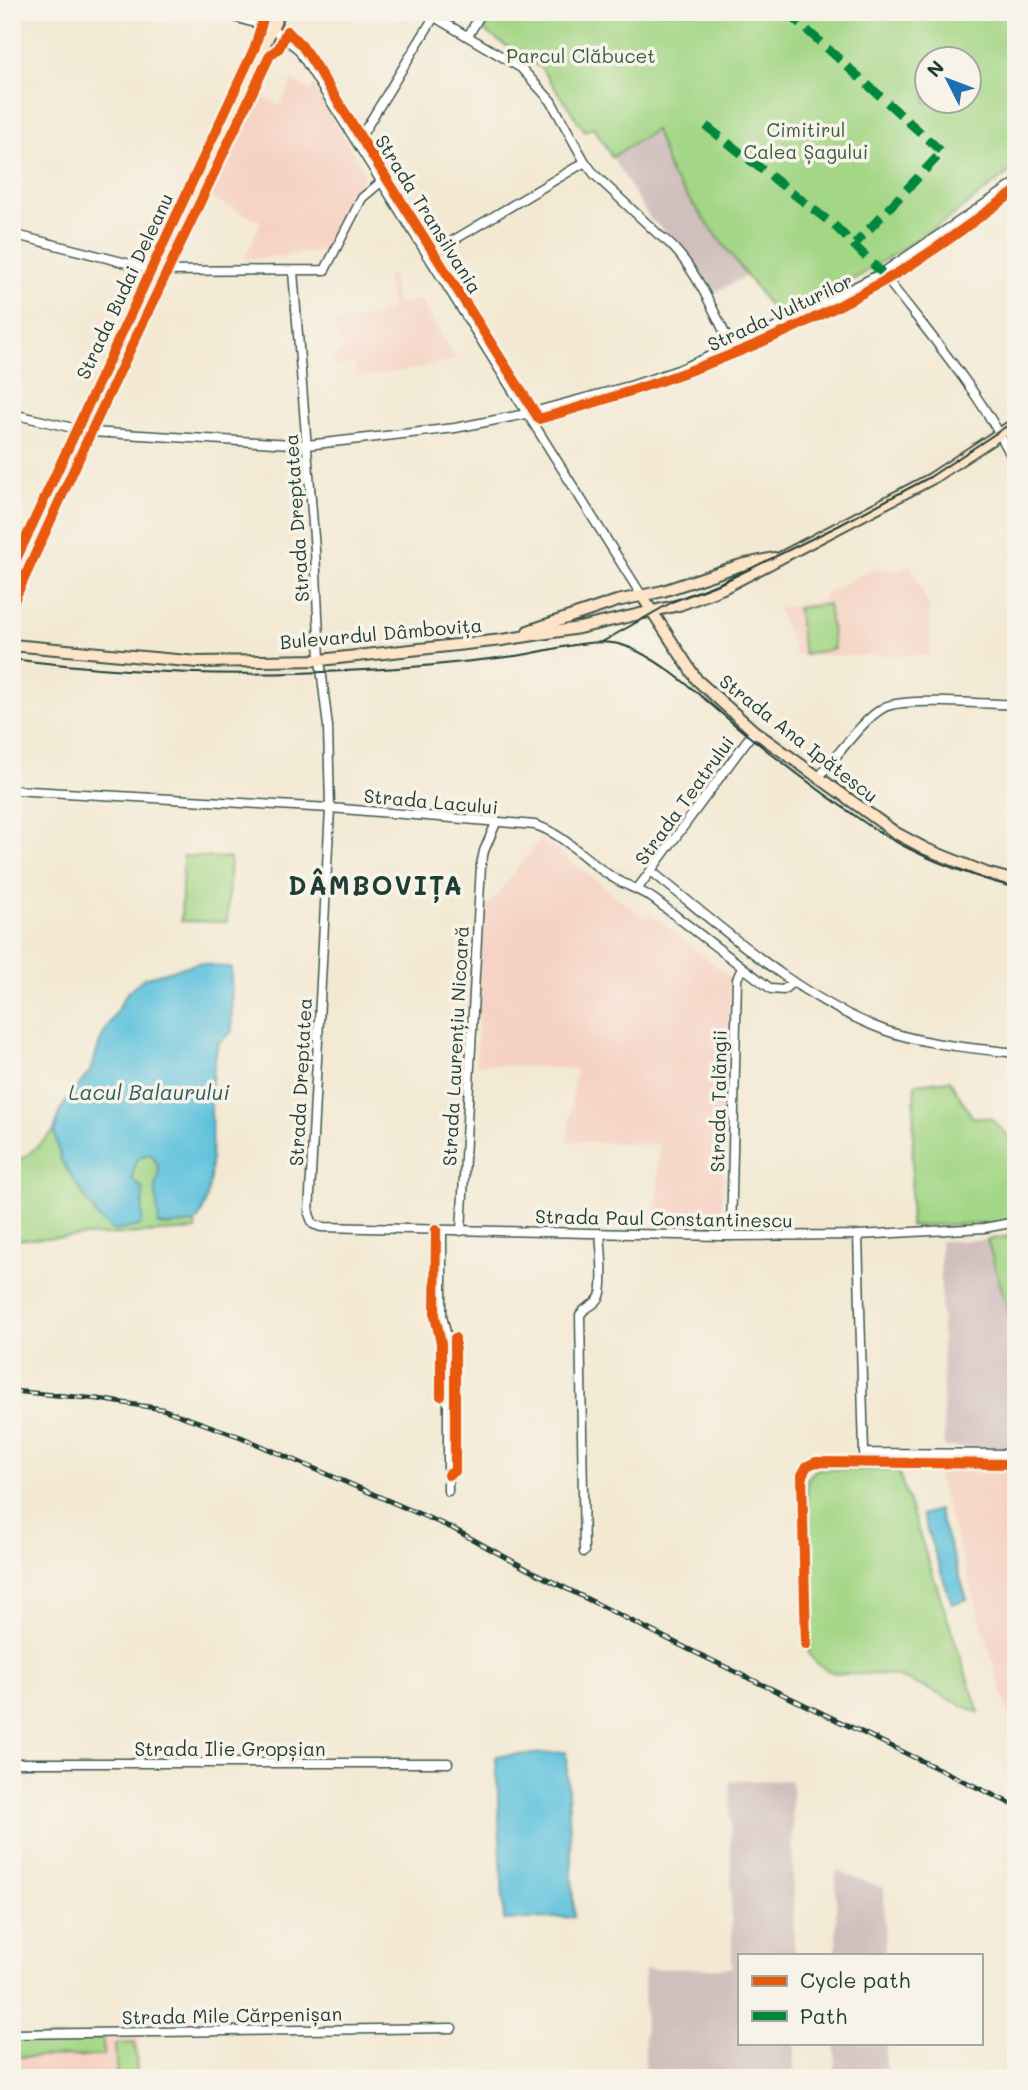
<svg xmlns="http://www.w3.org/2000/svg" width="1028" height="2090" viewBox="0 0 1028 2090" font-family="Mali,sans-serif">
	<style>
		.built { fill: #f6d2c3 }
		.industrial { fill: #d1bfbd }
		.green { fill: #a3d685; stroke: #618a5c; stroke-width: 2; fill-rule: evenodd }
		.water { fill: #5fc2dd; stroke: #3f8088; stroke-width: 2 }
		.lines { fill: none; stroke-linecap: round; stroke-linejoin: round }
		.street-casing { stroke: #3f574c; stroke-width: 11 }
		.secondary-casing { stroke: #3f574c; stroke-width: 14 }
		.street { stroke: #fff; stroke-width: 8 }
		.secondary { stroke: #fee4c6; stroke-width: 10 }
		.tram { stroke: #1f3d34; stroke-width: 2 }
		.rail-casing { stroke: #1f3d34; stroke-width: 5 }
		.rail { stroke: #f7f3e8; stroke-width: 2.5; stroke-dasharray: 8; stroke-linecap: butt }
		.quiet { stroke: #00873e; stroke-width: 9; stroke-dasharray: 18 9; stroke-linecap: butt }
		.cycleway-casing { stroke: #f7f3e8; stroke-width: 15 }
		.cycleway { stroke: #e8590c; stroke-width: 10 }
		.labels { text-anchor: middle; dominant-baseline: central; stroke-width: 7; stroke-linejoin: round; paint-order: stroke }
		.park-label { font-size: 19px; fill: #395c44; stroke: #f7f3e8 }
		.street-label { font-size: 19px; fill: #1f3d34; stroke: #f7f3e8 }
		.water-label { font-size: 21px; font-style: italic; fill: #2f5e5e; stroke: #f7f3e8 }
		.district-label { font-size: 26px; font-weight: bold; letter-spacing: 2px; fill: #1f3d34; stroke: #f7f3e8 }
	</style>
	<rect width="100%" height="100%" fill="#f7f3e8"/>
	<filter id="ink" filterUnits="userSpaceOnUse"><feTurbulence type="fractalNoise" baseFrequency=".0143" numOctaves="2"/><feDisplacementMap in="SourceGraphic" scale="14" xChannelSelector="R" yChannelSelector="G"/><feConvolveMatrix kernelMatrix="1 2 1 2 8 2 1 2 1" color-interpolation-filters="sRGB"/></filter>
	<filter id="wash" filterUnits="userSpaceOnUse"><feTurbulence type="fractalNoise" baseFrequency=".00686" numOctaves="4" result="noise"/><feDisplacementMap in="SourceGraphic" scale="28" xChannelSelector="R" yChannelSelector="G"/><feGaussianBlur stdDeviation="1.57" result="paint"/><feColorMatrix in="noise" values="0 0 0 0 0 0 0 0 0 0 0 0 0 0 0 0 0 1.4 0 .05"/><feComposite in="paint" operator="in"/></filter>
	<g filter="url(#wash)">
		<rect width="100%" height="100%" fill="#f3e9d3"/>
		<g class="built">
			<polygon points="292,81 311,90 313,85 365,173 326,251 244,260 261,222 207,196 256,94 280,105"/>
			<polygon points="387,275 392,275 396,303 398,305 421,300 456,359 417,369 355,377 354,364 334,366 333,355 343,354 343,344 339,343 334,323 373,316 391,309"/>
			<polygon points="911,565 929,607 930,655 796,656 778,609 824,600 823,594 872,569 898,570"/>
			<polygon points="541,838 646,919 651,914 730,977 721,1228 656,1227 659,1145 567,1141 576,1069 476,1064 482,914"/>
			<polygon points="934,1466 1016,1466 1016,1738"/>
			<polygon points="139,2036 139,2078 12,2078 12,2038"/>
		</g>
		<g class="industrial">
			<polygon points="655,130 671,175 748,275 712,294 682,245 651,220 612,157"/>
			<polygon points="986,1240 1011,1325 1012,1448 944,1447 940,1241"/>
			<polygon points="792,1780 794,1955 739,1955 739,2043 795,2043 795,2078 645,2078 644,1969 732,1968 730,1781"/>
			<polygon points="836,1871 884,1888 885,1955 836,1955"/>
			<rect x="835" y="2043" width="51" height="35"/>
		</g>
		<g class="green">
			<path d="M492 12H1016V167L951 217 863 274 780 320 671 175 655 130 612 157 594 127 585 131 541 68 487 33 483 26ZM926 60H968V102H926Z"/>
			<polygon points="828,604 834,649 804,654 797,608"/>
			<polygon points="183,856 230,858 227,922 181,921"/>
			<path d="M950 1080C957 1094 965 1103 972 1117L990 1118 1006 1133 1016 1154V1217L1001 1223 910 1226 915 1084Z"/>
			<polygon points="54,1131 61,1160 99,1219 143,1189 132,1179 135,1162 141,1156 151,1154 159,1167 159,1225 166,1226 195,1223 196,1230 12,1240 12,1164 30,1153"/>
			<polygon points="1016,1235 1016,1447 1013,1447 1012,1324 987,1240"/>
			<path d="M817 1469 898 1470 979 1713C953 1702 920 1683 894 1676 863 1668 831 1687 809 1654L807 1479Z"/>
			<polygon points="103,2038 103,2056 12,2057 12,2039"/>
			<polygon points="135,2043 137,2078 117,2078 115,2044"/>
		</g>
		<g class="water">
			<path d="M198 963 231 968 232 1032 218 1043C215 1059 212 1075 211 1091 210 1126 218 1197 195 1223L166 1226 159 1225 155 1184C162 1175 158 1163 151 1154L142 1156 135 1162 132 1179 143 1189 142 1221 139 1226 114 1231 99 1219 61 1160 54 1131 62 1107 90 1071 102 1037 127 993 144 978Z"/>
			<polygon points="938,1510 967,1599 952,1604 922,1515"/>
			<polygon points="566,1752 574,1917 504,1920 496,1756"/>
		</g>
	</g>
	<g filter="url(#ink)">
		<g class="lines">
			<defs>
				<g id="street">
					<polyline points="217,12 272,28 298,49 642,596"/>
					<path d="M426 12 521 68 551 101 585 162 595 175 659 235C691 256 715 314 732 348"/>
					<polyline points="468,36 482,12"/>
					<polyline points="357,143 434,17"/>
					<polyline points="12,234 158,271 325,270 362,198 381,182"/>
					<polyline points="427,256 585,162"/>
					<polyline points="293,271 315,550 320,660 328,727 330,808 309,1214 313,1224 321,1227 722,1236 858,1235 984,1228 1016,1222"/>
					<path d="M882 273C929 334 984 396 1016 466"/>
					<polyline points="12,414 91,432 307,445 455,428 526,414 633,385 678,370 771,330 882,273 1016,183"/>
					<path d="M818 778C835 759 864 717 885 707 905 697 990 704 1016 705"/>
					<path d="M12 790 330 808 535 825C567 835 588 864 617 880 630 887 643 891 655 900L771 989 783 990 793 982"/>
					<path d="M651 871C724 929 796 997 884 1030 926 1045 972 1048 1016 1053"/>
					<polyline points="638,888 754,731"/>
					<polyline points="442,1230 442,1315 448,1342 448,1491"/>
					<polyline points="461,1231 481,865 484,851 496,823"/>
					<polyline points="858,1235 864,1453 1016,1454"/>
					<polyline points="731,1236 737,979 742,968"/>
					<path d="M584 1552 580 1315C585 1306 596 1306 600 1296 605 1286 601 1246 600 1233"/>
					<polyline points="12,1763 448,1763"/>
					<polyline points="12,2034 452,2028"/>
				</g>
				<g id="secondary">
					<polyline points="12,583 280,12"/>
					<polyline points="642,596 697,680 754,731 896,833 926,849 986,873 1016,881"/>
					<polyline points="528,631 617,601 663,591 741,565 774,558"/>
					<polyline points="12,645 198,662 320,660 502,640 579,628 679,605 723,588 931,479 1016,423"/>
				</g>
			</defs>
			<use href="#street" class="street-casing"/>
			<use href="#secondary" class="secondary-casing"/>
			<use href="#street" class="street"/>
			<use href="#secondary" class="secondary"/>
			<g class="tram">
				<polyline points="602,642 674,601 721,583 838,526 930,477 1016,420"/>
				<path d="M12 659C128 674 247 677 364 670 414 668 466 662 515 656 547 652 592 636 622 645 664 658 715 710 750 737 789 768 830 799 871 827 915 856 966 875 1016 888"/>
			</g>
			<defs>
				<polyline id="rail" points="12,1391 98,1399 162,1409 241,1437 452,1528 527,1569 688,1649 1016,1806"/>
			</defs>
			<use href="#rail" class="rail-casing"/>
			<use href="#rail" class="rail"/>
			<g class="quiet">
				<polyline points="787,12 942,152 855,244"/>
				<polyline points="706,126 835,226 882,273"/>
			</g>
			<defs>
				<g id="cycleway">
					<path d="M287 31 302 46 311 59 539 419C658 385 776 344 884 281 930 255 973 221 1016 191"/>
					<polyline points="12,568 255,47 263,19"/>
					<polyline points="12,605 91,432 270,55 279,48 287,31"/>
					<polyline points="436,1230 435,1316 441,1343 441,1396"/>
					<polyline points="448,1475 455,1471 455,1338"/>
					<polyline points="806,1645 802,1475 807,1466 816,1462 1016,1464"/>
				</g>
			</defs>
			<use href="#cycleway" class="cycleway-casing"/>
			<use href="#cycleway" class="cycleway"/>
		</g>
	</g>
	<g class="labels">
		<g class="park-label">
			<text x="581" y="55">Parcul Clăbucet</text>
			<text x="806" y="129">Cimitirul<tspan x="806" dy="22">Calea Șagului</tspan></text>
		</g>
		<g class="street-label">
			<text transform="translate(429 214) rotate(58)">Strada Transilvania</text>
			<text transform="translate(124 286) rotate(-65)">Strada Budai Deleanu</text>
			<text transform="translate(780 312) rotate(-25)">Strada Vulturilor</text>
			<text transform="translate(296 518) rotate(-94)">Strada Dreptatea</text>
			<text transform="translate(381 633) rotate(-5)">Bulevardul Dâmbovița</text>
			<text transform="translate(799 738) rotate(38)">Strada Ana Ipătescu</text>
			<text transform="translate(684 800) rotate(-54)">Strada Teatrului</text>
			<text transform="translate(431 801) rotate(5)">Strada Lacului</text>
			<text transform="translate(455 1046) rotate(-87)">Strada Laurențiu Nicoară</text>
			<text transform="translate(300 1082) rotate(-87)">Strada Dreptatea</text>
			<text transform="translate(718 1101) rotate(-89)">Strada Talăngii</text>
			<text transform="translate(664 1218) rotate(1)">Strada Paul Constantinescu</text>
			<text x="230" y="1748">Strada Ilie Gropșian</text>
			<text transform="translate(232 2015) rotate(-1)">Strada Mile Cărpenișan</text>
		</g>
		<g class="water-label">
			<text x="149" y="1091">Lacul Balaurului</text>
		</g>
		<g class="district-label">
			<text x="376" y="885">DÂMBOVIȚA</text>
		</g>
	</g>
	<rect width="1028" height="2090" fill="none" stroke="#f7f3e8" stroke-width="42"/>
	<rect x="738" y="1954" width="245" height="91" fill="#f7f3e8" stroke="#a1aaa0" stroke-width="2"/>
	<rect x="752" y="1976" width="35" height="10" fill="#e8590c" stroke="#a1aaa0" stroke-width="2"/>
	<text x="800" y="1988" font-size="21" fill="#1f3d34">Cycle path</text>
	<rect x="752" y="2011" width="35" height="10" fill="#00873e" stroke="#a1aaa0" stroke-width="2"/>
	<text x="800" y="2024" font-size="21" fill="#1f3d34">Path</text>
	<g transform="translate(948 80) rotate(312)"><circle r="33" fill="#f7f3e8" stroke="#a1aaa0" stroke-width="2"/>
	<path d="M0-5L12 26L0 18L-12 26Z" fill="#1f6fb2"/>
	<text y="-10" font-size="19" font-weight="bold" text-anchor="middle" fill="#1f3d34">N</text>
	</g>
</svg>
